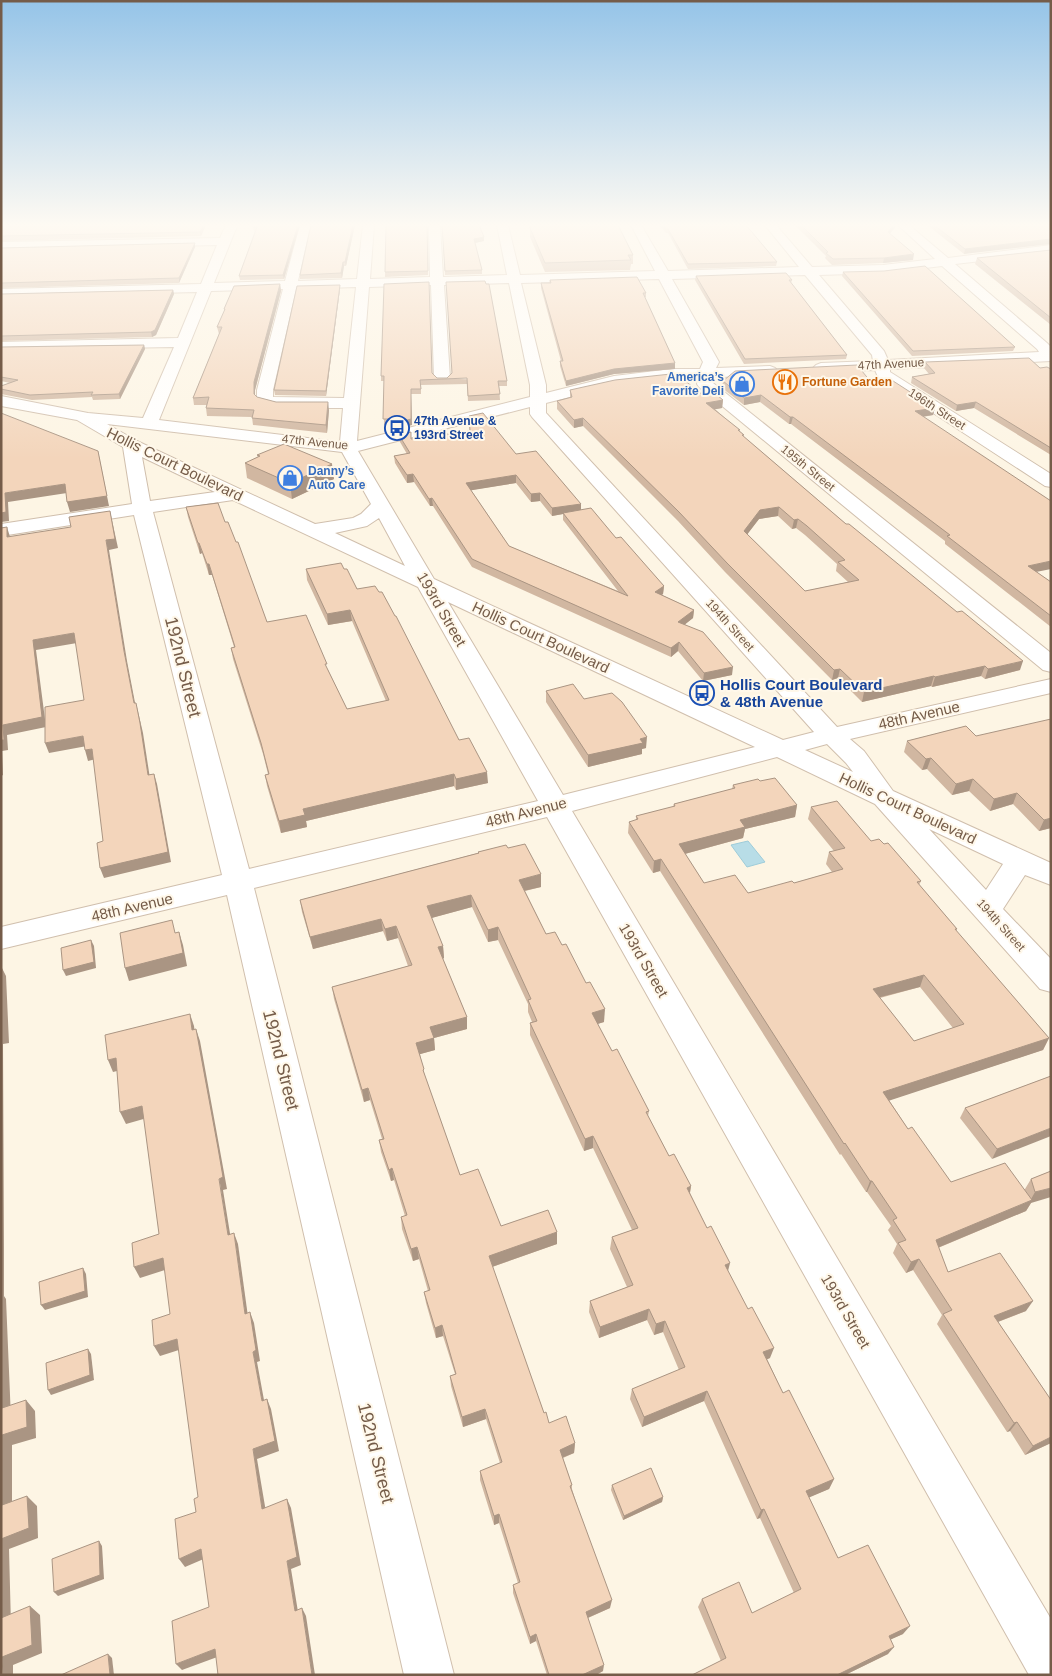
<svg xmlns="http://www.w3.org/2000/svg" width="1052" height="1676" viewBox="0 0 1052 1676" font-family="Arial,sans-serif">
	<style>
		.water { fill: #b8dde7; stroke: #9eccd9 }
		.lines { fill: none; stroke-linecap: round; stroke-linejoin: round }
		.minor-casing { stroke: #d0bfad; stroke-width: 2 }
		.minor { fill: #fff; fill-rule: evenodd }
		.wall { fill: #d1b7a1; fill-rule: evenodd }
		.shaded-wall { fill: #aa9583 }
		.building { fill: #f3d5bb; stroke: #aa9583; fill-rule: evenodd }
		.labels { text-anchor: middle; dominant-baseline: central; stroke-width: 4; stroke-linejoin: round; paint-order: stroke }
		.far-street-label { font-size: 12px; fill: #755c49; stroke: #fff8ea }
		.far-shop-label { font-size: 12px; font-weight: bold; fill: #366cbe; stroke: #fff8ea; text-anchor: end }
		.far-food-label { font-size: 12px; font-weight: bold; fill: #c56008; stroke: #fff8ea; text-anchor: start }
		.far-transit-label { font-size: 12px; font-weight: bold; fill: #164399; stroke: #fff8ea; text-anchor: start }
		.street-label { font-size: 15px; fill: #755c49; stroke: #fff8ea }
		.transit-label { font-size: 15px; font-weight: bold; fill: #164399; stroke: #fff8ea; text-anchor: start }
		.near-street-label { font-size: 18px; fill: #755c49; stroke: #fff8ea }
	</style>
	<rect width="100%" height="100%" fill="#fdf5e4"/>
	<polygon class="water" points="748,841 765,862 747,867 731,845"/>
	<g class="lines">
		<defs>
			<path id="minor" d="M226 225 237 226 214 283 285 281 300 225H308L310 227 298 281 357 279 363 225H374L370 279 430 277 429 225H440L443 277 507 275 497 225H508L520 275 655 271 631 225H641L668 271 799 267 765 225H776L812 267 883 265 935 259 898 225H909L948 258 1051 245V253L955 264 1047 343 1051 347V361L890 369V372L1051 474V487L1045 486 878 377 875 370 816 371 813 368 816 365 821 363 873 361 872 355 805 275 672 279 719 362 716 368 770 366 775 368 778 371 775 374 770 376 713 377V383L1051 653V672L1043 670 699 387 697 384 698 378 672 379 614 386 546 403V413L837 727 1051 679V693L850 739 864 751 893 791 1051 863V885L1025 875 1003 909 1051 959V992L1040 989 875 804 777 757 572 811 1051 1619V1675H1029L547 817 254 888 454 1675H404L227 895 1 949V927L222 875 134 515 1 536V524L132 504 123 447 77 420 1 406V396L88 413 143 418 174 347 1 350V342L178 338 197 292 1 297V289L201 284 217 245 1 250V242L220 238ZM942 266 1037 349 1039 352 888 360 884 351 819 275 883 273ZM659 279 703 362 700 369H672L614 376 546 393V385L521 283ZM509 283 530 385V397L357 441 369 287 431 285 434 378 437 381H447L450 378 444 285ZM356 287 344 398 273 397V390L296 289ZM283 289 257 390V400L259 403 277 408H343L340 442 159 420 211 291ZM530 407V414L532 417 814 732 783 740 434 579 358 451ZM107 424 342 452 371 504 361 514 353 518 315 524 137 441ZM142 457 215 492 150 501ZM233 500 418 587 538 801 249 869 153 512ZM379 518 405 566 335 533 367 526ZM448 602 755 747 563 795ZM827 744 846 763 853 772 805 750ZM929 829 1003 864 986 890Z"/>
		</defs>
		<use href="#minor" class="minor-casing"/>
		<use href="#minor" class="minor"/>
	</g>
	<g class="wall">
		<polygon points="1,225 206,225 201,236 1,241"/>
		<polygon points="254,225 300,225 284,279 240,280 239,276 255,231 254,231 253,227"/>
		<polygon points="309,225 355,225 346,266 344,266 342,278 300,279 300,275 311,226"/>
		<polygon points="386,225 428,225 428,275 385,277"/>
		<polygon points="440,225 479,225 484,237 484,241 475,243 482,270 482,274 445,275 442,225"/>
		<polygon points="529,225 618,225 633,255 633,264 631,264 630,270 545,272 530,237 530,227"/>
		<polygon points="659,225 746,225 777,262 776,266 688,269 668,233 666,233"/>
		<polygon points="795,225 897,225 889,234 913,260 883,263 832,265 825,258 826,256"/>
		<polygon points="927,225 1051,225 964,254"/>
		<polygon points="195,243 195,247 179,283 1,288 1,248"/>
		<polygon points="1051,250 1051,325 975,264 977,258"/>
		<polygon points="843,272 1015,347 1013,351 912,356 842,276"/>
		<polygon points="696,276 792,280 791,283 847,355 846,359 744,364 695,280"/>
		<polygon points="550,280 646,293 646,297 645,297 675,369 614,374 566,386 560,366 560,361 561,361 541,288 541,283 549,283"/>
		<polygon points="280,284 281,291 255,390 255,395 257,397 276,402 329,410 327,433 253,425 252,417 207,416 206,408 207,405 194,405 193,398 219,334 217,327 224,312 224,309"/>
		<polygon points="340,289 326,396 275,395 274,390"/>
		<polygon points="173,290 174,294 156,335 152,337 1,341 1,294"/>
		<polygon points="144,345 145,349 120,399 93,400 92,397 32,400 1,394 1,386 10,383 1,381 1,347"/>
		<polygon points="925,362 1051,369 1051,455 974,408 956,411 911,383 912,377 929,374 924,368"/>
		<polygon points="432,373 437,378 507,381 507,386 499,386 500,400 468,401 467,384 421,385 421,394 411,394 412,425 392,429 389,424 384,425 384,381 381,381 381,376"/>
		<path d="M683 379 704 396 723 400 722 408 715 409 744 435 743 436 846 524 1020 670 985 679 981 676 932 687 931 686 862 702 838 678 832 680 725 572 678 521 583 426 574 428 557 409V401L570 398V390ZM778 516 792 529 796 528 805 535 837 564 836 571 848 582 805 591 747 534 759 519Z"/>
		<polygon points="723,381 871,382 935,408 933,415 923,417 1036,572 1051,582 1051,627 945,544 945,541 791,424 789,424 760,402 744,405 722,388"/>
		<path d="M470 431 516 454 581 504V510L616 538 664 586 663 594 662 595 694 610 693 618 685 624 732 675 703 681 678 651 671 657 472 567 433 506H430L414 482 407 483 395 463 394 456 407 454 400 442 399 435 412 439ZM516 483 531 502 540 501 552 516 563 514V520L618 591 509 546 471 490Z"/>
		<polygon points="257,455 334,479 292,499 247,478 245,463 258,457"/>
		<polygon points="186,507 225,522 236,542 267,622 328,670 347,709 386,701 352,621 328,625 307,580 306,569 344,569 488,783 456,790 454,786 306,821 307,827 281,833 267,786 265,775 268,774 263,754 233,659 231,648 234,647 212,575 209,575 202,553 200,554 188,517"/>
		<polygon points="546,691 584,699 646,748 642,749 642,754 588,767 546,702"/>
		<polygon points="966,726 1051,828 1039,831 1013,804 990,811 969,791 952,795 927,769 922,770 904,752 907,741"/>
		<path d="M760 781 797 805 795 817 745 829 743 838 685 854 704 883 748 893 794 883 832 872 826 864 829 852 834 851 808 819 811 807 871 841 921 881 919 885 957 929 956 931 1049 1038 1043 1050 889 1100 908 1129 951 1182 1025 1189 1031 1179 1051 1171 1026 1211 938 1248 948 1272 1026 1311 998 1322 1051 1400V1443L1025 1455 1010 1431 1007 1432 937 1324 942 1315 913 1270 906 1273 893 1253 897 1244 888 1230 891 1226 867 1192H866L841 1154 840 1155 660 871 653 873 628 833 629 822 636 820V816L673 807 674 804 732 789 733 785ZM920 987 953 1028 914 1041 880 998Z"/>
		<polygon points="508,848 541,887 525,891 546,934 562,945 604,1022 597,1024 612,1051 649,1111 648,1116 669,1156 691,1186 690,1193 770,1358 767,1359 783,1393 834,1479 829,1489 809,1497 838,1558 903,1634 891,1639 888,1654 845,1675 692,1675 721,1661 698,1607 702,1599 752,1613 794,1593 760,1518 757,1519 704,1401 642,1427 630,1399 632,1389 679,1370 663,1332 654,1335 647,1320 599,1338 589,1312 590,1301 627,1287 610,1249 612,1237 632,1230 593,1148 584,1151 530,1035 530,1023 532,1022 528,1012 528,1004 498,940 488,942 472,907 431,918 443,946 444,958 443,959 467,1017 467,1029 434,1038 435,1050 420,1054 425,1077 460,1175 501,1226 557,1232 557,1244 492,1267 544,1413 549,1423 575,1443 574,1453 563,1458 572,1485 572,1489 610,1608 588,1618 603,1671 596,1675 547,1675 536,1641 530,1644 513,1593 513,1585 518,1583 499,1523 494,1525 480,1480 480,1471 500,1463 486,1419 463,1427 451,1386 450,1376 455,1374 443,1336 436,1338 426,1303 424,1292 428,1291 419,1259 413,1261 402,1229 401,1217 405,1216 394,1180 391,1181 381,1152 379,1140 382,1139 370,1100 364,1102 334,999 332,987 408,966 398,938 387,941 383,931 313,949 302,912 300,900 478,853 478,852"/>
		<polygon points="1051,1076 992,1159 960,1118 965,1108"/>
		<polygon points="612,1485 663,1497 662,1502 623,1520 611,1490"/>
	</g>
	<g class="shaded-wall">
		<polygon points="204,225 206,225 201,236 200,232"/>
		<polygon points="298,225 300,225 284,279 283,275"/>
		<polygon points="353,225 355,225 346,266 345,262"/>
		<polygon points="894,225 897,225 887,237 888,232"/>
		<polygon points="484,237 484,241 474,243 474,239"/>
		<polygon points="1051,239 1051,244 964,254 965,249"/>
		<polygon points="195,243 195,247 179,283 179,278"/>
		<polygon points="914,254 913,260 883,263 884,258"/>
		<polygon points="343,262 344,266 342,278 341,273"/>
		<polygon points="280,284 281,291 255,390 255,401 254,394 254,382"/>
		<polygon points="340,285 340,289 326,396 326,391"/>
		<polygon points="173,290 174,294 156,335 152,337 151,332"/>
		<polygon points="144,345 145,349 120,399 119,394"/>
		<polygon points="675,363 675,369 614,374 566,386 566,381 614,369"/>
		<polygon points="411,394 412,425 392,429 392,424"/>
		<polygon points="761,395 760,402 744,405 744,398"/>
		<polygon points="723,400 722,408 706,411 706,403"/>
		<polygon points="328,402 329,410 327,433 326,425"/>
		<polygon points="976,402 974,408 956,411 957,405"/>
		<polygon points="935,408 933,415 913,418 915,411"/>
		<polygon points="790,417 793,417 791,424 789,424"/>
		<polygon points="583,418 583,426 574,428 574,420"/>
		<polygon points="98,451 109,506 70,512 67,502"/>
		<polygon points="332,464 334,479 292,499 290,483"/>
		<polygon points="413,474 414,482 407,483 407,475"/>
		<polygon points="516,475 516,483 467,491 466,483"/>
		<polygon points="65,484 67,493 8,502 9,521 1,522 1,513 5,493"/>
		<polygon points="540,493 540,501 531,502 531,494"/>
		<polygon points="432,498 433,506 430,506 429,499"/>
		<polygon points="581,504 581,512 563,513 563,514 552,516 552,508"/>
		<polygon points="779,507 778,516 759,519 743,540 744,531 760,510"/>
		<polygon points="110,511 118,548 109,550 127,661 137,713 134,703 124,651 106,540"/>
		<polygon points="798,519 796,528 792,529 794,520"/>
		<polygon points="7,527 10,537 10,547 7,537"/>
		<polygon points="198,543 199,543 202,553 200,554"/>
		<polygon points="1051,561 1051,569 1026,574 1028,566"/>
		<polygon points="207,564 209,564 212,575 209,575"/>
		<polygon points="664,586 663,594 654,600 655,592"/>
		<polygon points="350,610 352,621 328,625 327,614"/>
		<polygon points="694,610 693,618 678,630 678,622"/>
		<polygon points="74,633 77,643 36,650 46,727 7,735 8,750 2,751 3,775 1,776 1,740 3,725 33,640"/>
		<polygon points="679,642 678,651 671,657 671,648"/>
		<polygon points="1023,661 1020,670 985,679 988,669"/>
		<polygon points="985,666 981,676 932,687 935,677"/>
		<polygon points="733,667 732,675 703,681 704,673"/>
		<polygon points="840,669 838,678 832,680 834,670"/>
		<polygon points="934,676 931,686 862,702 864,692"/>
		<polygon points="136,703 143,733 151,785 148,775"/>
		<polygon points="83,736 87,746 49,753 45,743"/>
		<polygon points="647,737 646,748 642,749 642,754 588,767 588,755 640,739"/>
		<polygon points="92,749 96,759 88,761 85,750"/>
		<polygon points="931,758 927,769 922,770 926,759"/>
		<polygon points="487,772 488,783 456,790 456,779"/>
		<polygon points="154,774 157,784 171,862 104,878 100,868"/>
		<polygon points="454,774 454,786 306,821 307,827 281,833 279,821 303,809"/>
		<polygon points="973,779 969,791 952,795 956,784"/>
		<polygon points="1017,793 1013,804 990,811 994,799"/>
		<polygon points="797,805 795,817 745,829 743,838 677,856 679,844 740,820"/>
		<polygon points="1051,818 1051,828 1039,831 1044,820"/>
		<polygon points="661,859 660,871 653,873 654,861"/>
		<polygon points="541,874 541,887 519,892 519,880"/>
		<polygon points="471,895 472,907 428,919 427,906"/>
		<polygon points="381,919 383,931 313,949 310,937"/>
		<polygon points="396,926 398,938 387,941 385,929"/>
		<polygon points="498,927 498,940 488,942 488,930"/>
		<polygon points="179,932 183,945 187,966 129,981 125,968"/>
		<polygon points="91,940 94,946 96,968 66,976 63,970"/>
		<polygon points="443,946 444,958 439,960 438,947"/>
		<polygon points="1,966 6,976 9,1043 3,1044 4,1248 4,1296 6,1299 11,1419 2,1408 1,1377"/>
		<polygon points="924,975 920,987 869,1000 873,989"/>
		<polygon points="605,1009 604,1022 591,1026 592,1013"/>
		<polygon points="190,1014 194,1026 196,1042 192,1030"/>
		<polygon points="467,1017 467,1029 434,1038 435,1050 417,1055 416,1043 430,1027"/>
		<polygon points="196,1029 200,1041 227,1189 223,1190 232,1246 228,1235"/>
		<polygon points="1049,1038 1043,1050 879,1104 883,1092"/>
		<polygon points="116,1058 121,1070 113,1072 108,1060"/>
		<polygon points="368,1088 370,1100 364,1102 362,1090"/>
		<polygon points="142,1106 147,1118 126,1124 120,1112"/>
		<polygon points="1051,1128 1051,1136 992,1159 997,1149"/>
		<polygon points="593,1136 593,1148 584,1151 585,1139"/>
		<polygon points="392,1168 394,1180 391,1181 389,1170"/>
		<polygon points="870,1181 872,1181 867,1192 866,1192"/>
		<polygon points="691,1186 689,1198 687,1188"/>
		<polygon points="1051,1188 1051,1197 1031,1203 1026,1211 930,1251 936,1240 1030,1201 1035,1192"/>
		<polygon points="557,1232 557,1244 489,1268 489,1256"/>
		<polygon points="234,1233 238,1244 249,1324 245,1314"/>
		<polygon points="417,1247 419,1259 413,1261 411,1249"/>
		<polygon points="163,1258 168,1269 140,1278 134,1267"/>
		<polygon points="919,1259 913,1270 906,1273 911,1262"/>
		<polygon points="730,1263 727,1275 725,1265"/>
		<polygon points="83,1268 86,1274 88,1297 45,1310 41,1305"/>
		<polygon points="1033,1301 1026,1311 987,1326 994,1316"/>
		<polygon points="649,1309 647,1320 599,1338 600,1327"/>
		<polygon points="250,1312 254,1323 260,1361 257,1362 266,1411 262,1401 253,1352"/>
		<polygon points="665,1321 663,1332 654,1335 656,1324"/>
		<polygon points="442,1325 443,1336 436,1338 435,1328"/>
		<polygon points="177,1339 182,1349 160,1356 154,1346"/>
		<polygon points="774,1348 770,1358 760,1362 763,1352"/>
		<polygon points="88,1349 91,1354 94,1380 51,1395 48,1390"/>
		<polygon points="707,1391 704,1401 642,1427 644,1417"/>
		<polygon points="267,1399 271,1409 279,1451 257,1459 267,1518 262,1509 253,1449"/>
		<polygon points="26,1400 35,1411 36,1438 12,1445 12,1515 2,1505 2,1435"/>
		<polygon points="485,1409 486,1419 463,1427 462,1417"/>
		<polygon points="1017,1422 1010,1431 1007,1432 1014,1423"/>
		<polygon points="1051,1437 1051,1443 1025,1455 1033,1446"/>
		<polygon points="575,1443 574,1453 559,1459 560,1450"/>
		<polygon points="834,1479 829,1489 801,1501 806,1491"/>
		<polygon points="27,1496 37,1506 38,1538 9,1549 11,1626 1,1619 1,1539"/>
		<polygon points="663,1497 662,1502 623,1520 624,1516"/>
		<polygon points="287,1499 291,1508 301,1565 291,1569 299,1618 295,1611 287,1561"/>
		<polygon points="764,1509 760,1518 757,1519 761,1510"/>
		<polygon points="499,1514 499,1523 494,1525 494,1516"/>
		<polygon points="99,1541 102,1546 104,1579 58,1596 54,1592"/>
		<polygon points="201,1549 206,1558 185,1567 179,1559"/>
		<polygon points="612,1600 610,1608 585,1619 586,1612"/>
		<polygon points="30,1606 40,1615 42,1653 13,1665 13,1675 3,1675 2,1657"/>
		<polygon points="302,1608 306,1616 315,1675 312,1675"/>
		<polygon points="910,1626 903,1634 883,1643 889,1636"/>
		<polygon points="536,1634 536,1641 530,1644 530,1637"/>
		<polygon points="894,1647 888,1654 845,1675 837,1675"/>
		<polygon points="215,1649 220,1656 182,1670 176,1664"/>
		<polygon points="108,1654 112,1658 114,1675 110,1675"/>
		<polygon points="604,1665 603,1671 596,1675 582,1675"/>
	</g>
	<g class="building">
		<polygon points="1,225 204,225 200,232 1,236"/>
		<polygon points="254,225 298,225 283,275 239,276 257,227 253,227"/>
		<polygon points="311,225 353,225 345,262 343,262 341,273 300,275"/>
		<polygon points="386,225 427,225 428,271 385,272"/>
		<polygon points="442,225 479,225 484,237 474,239 482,270 445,271"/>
		<polygon points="530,225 618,225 633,255 628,255 631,260 545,263 530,228"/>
		<polygon points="663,225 746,225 777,262 688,264 668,229 666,229"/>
		<polygon points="801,225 894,225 888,232 914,254 884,258 833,259 826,253 828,252"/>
		<polygon points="934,225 1051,225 1051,239 965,249"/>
		<polygon points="195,243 179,278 1,283 1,248"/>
		<polygon points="1051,250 1051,318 977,258"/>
		<polygon points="925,266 1015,347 913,351 843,272 884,271"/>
		<polygon points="786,273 792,280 789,280 847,355 745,359 696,276"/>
		<polygon points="637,277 646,293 643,293 675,363 614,369 566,381 560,361 563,361 541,283 551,283 550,280"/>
		<polygon points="485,281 486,284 489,284 507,381 498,381 500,394 468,396 467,378 420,380 421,389 411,389 411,419 392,424 389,419 383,419 384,376 381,376 384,284 429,282 432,373 437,378 447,378 452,373 446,282"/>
		<polygon points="280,284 254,382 254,394 257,397 276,402 328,402 326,425 252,418 254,410 206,408 209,397 193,398 222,327 217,327 225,309 224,309 234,286"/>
		<polygon points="340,285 326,391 274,390 297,286"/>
		<polygon points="173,290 155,330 151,332 1,336 1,294"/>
		<polygon points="144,345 119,394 91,395 93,392 30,395 1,389 1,386 18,380 1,377 1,347"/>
		<polygon points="1029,358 1040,368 1047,367 1051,369 1051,448 976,402 957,405 912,377 935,373 925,362"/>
		<polygon points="857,365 871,382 890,379 935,408 915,411 1051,501 1051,561 1028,566 1051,582 1051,616 947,536 950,535 793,417 790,417 761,395 744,398 723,381 735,371"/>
		<path d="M680 373 683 379 704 396 711 390 723 400 706 403 740 430H738L744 435H742L846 524H849L957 612 962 611 1023 661 988 669 985 666 935 677 934 676 864 692 840 669 834 670 727 563 679 512 583 418 574 420 557 401 572 397 570 390 615 380ZM779 507 794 520 798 519 807 526 845 560 838 562 859 580 805 591 744 531 760 510Z"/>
		<polygon points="1,413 98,451 107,496 67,502 65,484 5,493 6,512 1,513"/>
		<polygon points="483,413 516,454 536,451 581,504 552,508 540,493 531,494 516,475 466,483 509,546 628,596 563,513 591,508 616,538 621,537 664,586 655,592 694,610 678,622 703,632 733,667 704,673 679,642 671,648 472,559 432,498 429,499 413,474 407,475 394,456 410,453 399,435 411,432 411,439 470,431 469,416"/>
		<polygon points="284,444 332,464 290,483 245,463 260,456 257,455"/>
		<polygon points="218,503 225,522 228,522 236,542 238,542 267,622 306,615 327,664 325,664 347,709 389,700 350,610 327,614 306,569 341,563 344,569 347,569 357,589 375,586 379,592 382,592 395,616 396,616 459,740 469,738 487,772 456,779 454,774 303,809 305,815 279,821 265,775 269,774 261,743 231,648 235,647 209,564 207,564 199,543 198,543 186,507"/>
		<polygon points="110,511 115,539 106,540 124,651 134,703 136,703 140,723 148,775 154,774 168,852 100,868 97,843 103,841 92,749 85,750 83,736 45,743 45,707 84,700 74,633 33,640 42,717 3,725 4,740 1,740 1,528 7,527 7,537 71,527 69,517"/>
		<polygon points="573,684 584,699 612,693 622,702 647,737 640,739 643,743 588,755 546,691"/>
		<polygon points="1051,719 1051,818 1044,820 1017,793 994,799 973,779 956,784 931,758 926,759 907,741 966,726 976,736"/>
		<path d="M775 778 797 805 740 820 745 827 679 844 704 883 735 875 748 893 792 881 794 883 843 869 829 852 845 848 811 807 837 801 871 841 879 839 884 844 888 843 921 881 917 882 957 929H955L1049 1038 883 1092 908 1129 912 1127 951 1182 1005 1163 1032 1200 936 1240 948 1272 1000 1253 1033 1301 994 1316 1051 1400V1437L1033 1446 1017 1422 1014 1423 943 1314 952 1310 919 1259 911 1262 898 1243 906 1240 893 1220 897 1218 872 1181H870L845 1143 844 1144 661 859 654 861 629 822 638 819 636 816 675 806 674 804 735 788 733 785 758 779 760 781ZM924 975 964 1024 914 1041 873 989Z"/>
		<polygon points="525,844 541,874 519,880 546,934 555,932 562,945 566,944 586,983 590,982 605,1009 592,1013 612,1051 617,1049 649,1111 646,1112 669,1156 674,1154 691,1186 687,1188 707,1228 711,1226 730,1263 725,1265 748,1309 752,1307 774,1348 763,1352 783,1393 789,1390 834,1479 806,1491 838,1558 868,1545 910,1626 889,1636 894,1647 837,1675 692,1675 726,1658 702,1599 739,1582 752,1613 801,1589 764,1509 761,1510 707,1391 644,1417 632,1389 685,1367 665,1321 656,1324 649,1309 600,1327 590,1301 633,1285 612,1237 638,1228 593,1136 585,1139 530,1023 537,1021 528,1000 531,999 498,927 488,930 471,895 427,906 443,946 438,947 467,1017 430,1027 434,1038 416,1043 424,1069 423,1070 460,1175 478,1169 501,1226 548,1210 557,1232 489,1256 544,1413 546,1412 549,1423 566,1416 575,1443 560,1450 572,1485 570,1486 612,1600 586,1612 604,1665 582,1675 549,1675 536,1634 530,1637 513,1585 520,1582 499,1514 494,1516 480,1471 502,1462 485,1409 462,1417 450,1376 456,1374 442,1325 435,1328 424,1292 430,1290 417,1247 411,1249 401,1217 407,1215 392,1168 389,1170 379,1140 384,1139 368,1088 362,1090 332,987 412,965 396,926 385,929 381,919 310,937 300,900 479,853 478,852 506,845 508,848"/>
		<polygon points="172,920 175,933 179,932 183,953 125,968 120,933"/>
		<polygon points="91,940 94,962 63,970 61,948"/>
		<polygon points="190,1014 192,1030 196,1029 218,1148 223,1177 219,1179 228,1235 234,1233 245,1314 250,1312 256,1350 253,1352 262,1401 267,1399 275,1441 253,1449 262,1509 287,1499 297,1557 287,1561 295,1611 302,1608 312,1675 218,1675 215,1649 176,1664 172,1621 209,1607 201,1549 179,1559 175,1519 196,1512 194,1499 198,1497 177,1339 154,1346 152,1320 170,1314 163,1258 134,1267 132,1243 159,1234 142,1106 120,1112 116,1058 108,1060 105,1035"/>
		<polygon points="1051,1076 1051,1128 997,1149 965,1108"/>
		<polygon points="1051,1171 1051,1188 1035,1192 1031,1179"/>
		<polygon points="83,1268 85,1291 41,1305 39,1282"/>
		<polygon points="88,1349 90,1375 48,1390 46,1363"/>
		<polygon points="1,1377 2,1408 26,1400 27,1427 2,1435 2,1505 27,1496 29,1528 1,1539"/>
		<polygon points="651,1468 663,1497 624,1516 612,1485"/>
		<polygon points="99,1541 100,1575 54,1592 52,1559"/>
		<polygon points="30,1606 32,1645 2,1657 3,1675 1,1675 1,1618"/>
		<polygon points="108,1654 110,1675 61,1675"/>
	</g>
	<linearGradient id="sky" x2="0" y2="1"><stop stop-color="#95c4e8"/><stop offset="0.49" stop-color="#fefaf3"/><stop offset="1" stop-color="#fefaf3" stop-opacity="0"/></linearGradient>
	<rect width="1052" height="459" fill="url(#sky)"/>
	<defs>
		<symbol id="restaurant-ring" viewBox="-11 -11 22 22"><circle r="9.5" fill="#fff8ea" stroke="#e8710a" stroke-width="1.5"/><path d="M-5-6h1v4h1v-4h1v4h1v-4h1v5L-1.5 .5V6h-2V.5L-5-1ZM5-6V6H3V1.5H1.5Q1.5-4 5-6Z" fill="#e8710a"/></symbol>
		<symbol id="shop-ring" viewBox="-11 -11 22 22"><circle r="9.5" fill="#fff8ea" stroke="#3f7fe0" stroke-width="1.5"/><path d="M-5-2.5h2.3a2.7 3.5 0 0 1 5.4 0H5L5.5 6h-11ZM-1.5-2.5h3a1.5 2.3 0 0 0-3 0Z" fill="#3f7fe0"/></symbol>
		<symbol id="bus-ring" viewBox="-11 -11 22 22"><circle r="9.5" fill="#fff8ea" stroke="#1a4fb4" stroke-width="1.5"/><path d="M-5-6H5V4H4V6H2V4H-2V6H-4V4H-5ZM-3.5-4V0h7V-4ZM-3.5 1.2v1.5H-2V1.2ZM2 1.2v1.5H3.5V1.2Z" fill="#1a4fb4"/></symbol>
	</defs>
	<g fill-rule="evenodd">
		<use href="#restaurant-ring" x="771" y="368" width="28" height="28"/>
		<use href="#shop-ring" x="728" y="370" width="28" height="28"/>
		<use href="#bus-ring" x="383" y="414" width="28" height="28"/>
		<use href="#shop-ring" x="276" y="464" width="28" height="28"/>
		<use href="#bus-ring" x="688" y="679" width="28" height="28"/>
	</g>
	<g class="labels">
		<g class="far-street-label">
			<text transform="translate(891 364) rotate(-3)">47th Avenue</text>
			<text transform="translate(937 409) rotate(33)">196th Street</text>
			<text transform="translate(315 442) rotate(6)">47th Avenue</text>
			<text transform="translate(808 468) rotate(39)">195th Street</text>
			<text transform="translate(730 625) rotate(48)">194th Street</text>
			<text transform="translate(1001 925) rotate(48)">194th Street</text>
		</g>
		<g class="far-shop-label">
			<text x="724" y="377">America’s<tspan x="724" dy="14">Favorite Deli</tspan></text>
			<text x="308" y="471" text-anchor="start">Danny’s<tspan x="308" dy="14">Auto Care</tspan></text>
		</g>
		<g class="far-food-label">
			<text x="802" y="382">Fortune Garden</text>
		</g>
		<g class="far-transit-label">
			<text x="414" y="421">47th Avenue &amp;<tspan x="414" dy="14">193rd Street</tspan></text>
		</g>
		<g class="street-label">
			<text transform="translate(175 464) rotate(26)">Hollis Court Boulevard</text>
			<text transform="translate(442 609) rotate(60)">193rd Street</text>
			<text transform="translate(541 637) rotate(25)">Hollis Court Boulevard</text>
			<text transform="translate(919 715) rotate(-13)">48th Avenue</text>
			<text transform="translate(908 808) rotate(25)">Hollis Court Boulevard</text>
			<text transform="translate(526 812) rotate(-14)">48th Avenue</text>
			<text transform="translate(132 907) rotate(-13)">48th Avenue</text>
			<text transform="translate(644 960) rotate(60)">193rd Street</text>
			<text transform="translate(846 1311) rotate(60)">193rd Street</text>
		</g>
		<g class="transit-label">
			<text x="720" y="684">Hollis Court Boulevard<tspan x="720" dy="17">&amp; 48th Avenue</tspan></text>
		</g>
		<g class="near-street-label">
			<text transform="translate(183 667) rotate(76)">192nd Street</text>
			<text transform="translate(281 1060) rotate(76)">192nd Street</text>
			<text transform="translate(376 1453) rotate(76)">192nd Street</text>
		</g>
	</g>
	<rect width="1052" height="1676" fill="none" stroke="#755c49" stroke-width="5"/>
</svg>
